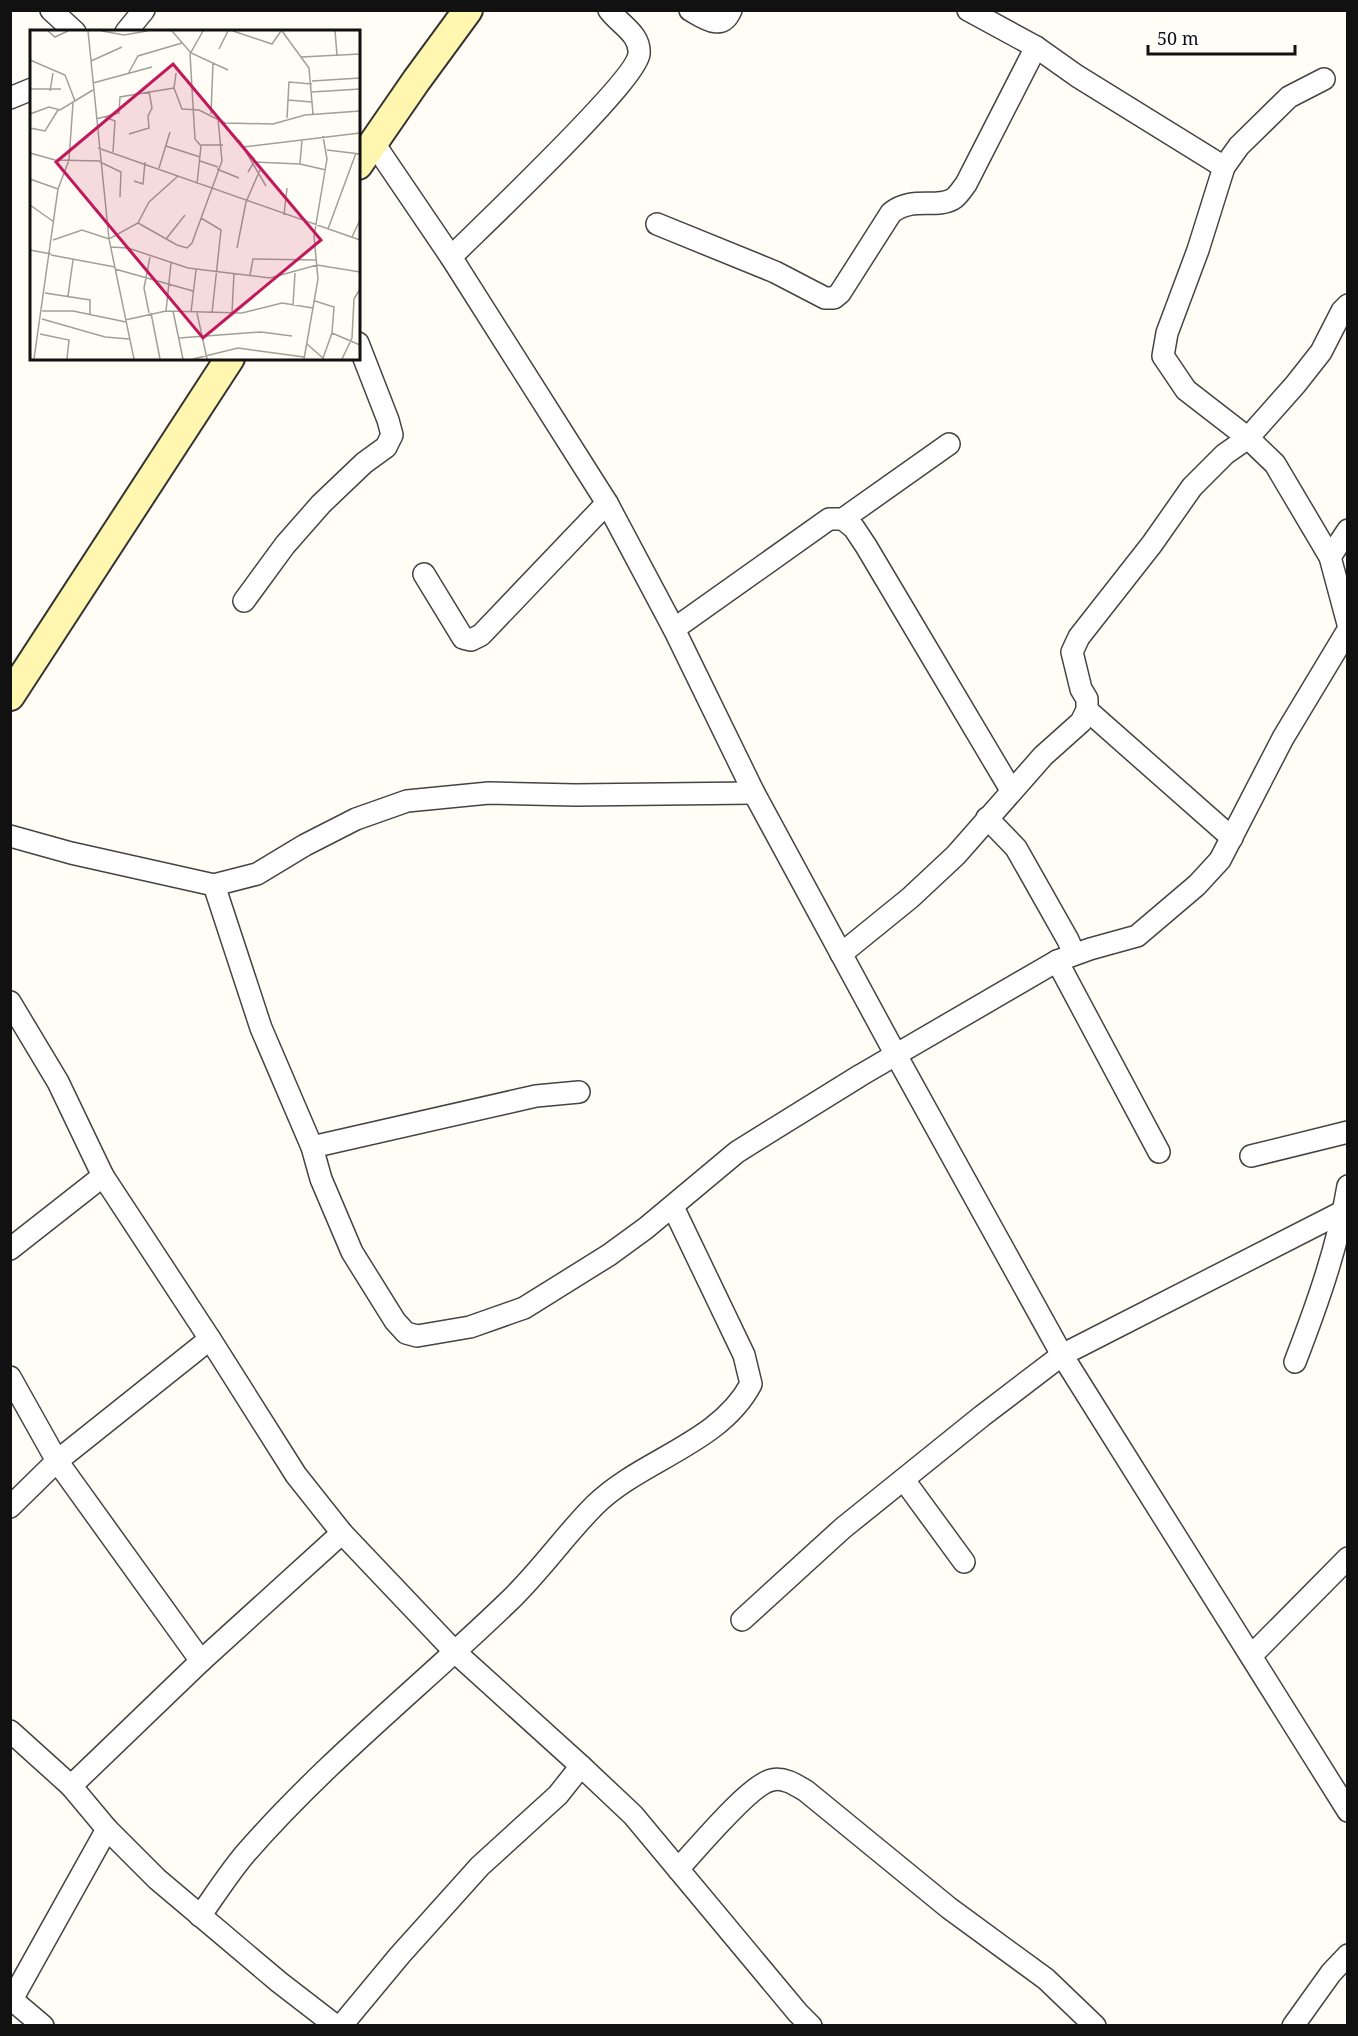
<svg xmlns="http://www.w3.org/2000/svg" width="1358" height="2036" viewBox="0 0 1358 2036" font-family="'Noto Serif',serif">
	<style>
		.lines { fill: none; stroke-linecap: round; stroke-linejoin: round }
		.street-casing { stroke: #444; stroke-width: 24 }
		.secondary-casing { stroke: #333; stroke-width: 32 }
		.street { stroke: #fff; stroke-width: 21 }
		.secondary { stroke: #fff6b0; stroke-width: 28 }
		.inset-road { fill: none; stroke: #a09f9a; stroke-width: 1.5 }
		.view { fill: #c2185b; fill-opacity: 0.15; stroke: #c2185b; stroke-width: 3 }
		.inset-edge { fill: none; stroke: #111; stroke-width: 3 }
	</style>
	<rect width="100%" height="100%" fill="#fffdf5"/>
	<g class="lines">
		<defs>
			<g id="street">
				<polyline points="51,10 75,32"/>
				<path d="M690 10C704 18 722 32 731 10"/>
				<polyline points="968,10 1036,47 1077,76 1224,167"/>
				<polyline points="126,32 144,10"/>
				<polyline points="1324,79 1289,97 1239,146 1224,167 1198,250 1167,333 1163,356 1186,390 1248,438 1275,464 1330,557 1348,624"/>
				<polyline points="10,98 32,89"/>
				<polyline points="373,142 451,257 607,503 674,629 754,793 896,1055 1062,1355 1348,1811"/>
				<path d="M657 224 775 272 825 298H834L840 293 891 213C911 196 936 209 953 199 958 196 962 189 966 184L1036 47"/>
				<path d="M451 257C480 228 636 81 639 54 641 34 619 24 609 10"/>
				<polyline points="843,519 854,528 866,546 1011,790"/>
				<polyline points="1330,557 1348,530"/>
				<polyline points="424,574 463,638 471,640 481,635 607,503"/>
				<polyline points="244,601 285,545 321,504 364,463 386,447 392,435 388,420 358,343"/>
				<polyline points="674,629 829,519 843,519 949,444"/>
				<polyline points="1087,710 1232,838"/>
				<polyline points="987,818 1016,848 1068,940 1074,954"/>
				<polyline points="10,836 71,853 214,885 257,874 305,845 356,819 407,801 489,793 575,795 754,793"/>
				<polyline points="214,885 261,1028 312,1147 321,1179 352,1252 395,1321 406,1333 417,1336 470,1327 524,1308 609,1255 646,1228 737,1152 861,1075 1057,961 1090,949 1137,936 1197,885 1220,860 1283,738 1348,630"/>
				<polyline points="841,954 910,898 956,855 1043,756 1081,722 1087,710 1087,699 1081,689 1072,652 1079,637 1152,544 1192,487 1225,454 1248,438 1295,385 1321,352 1342,311 1348,305"/>
				<polyline points="1057,961 1159,1152"/>
				<polyline points="10,1002 58,1082 103,1176 210,1339 296,1475 342,1533 455,1652 581,1766 633,1815 798,2013 811,2026"/>
				<polyline points="312,1147 536,1096 579,1092"/>
				<polyline points="1251,1156 1348,1132"/>
				<polyline points="10,1249 103,1176"/>
				<path d="M1295 1362C1317 1305 1338 1246 1348 1186"/>
				<polyline points="10,1377 57,1461 201,1661"/>
				<polyline points="904,1480 964,1562"/>
				<polyline points="10,1507 57,1461 210,1339"/>
				<polyline points="742,1620 843,1528 982,1416 1062,1355 1344,1211"/>
				<polyline points="1251,1656 1348,1558"/>
				<polyline points="10,1731 71,1786 107,1829 157,1879 279,1982 336,2026"/>
				<polyline points="71,1786 201,1661 342,1533"/>
				<path d="M678 1869C695 1851 751 1783 772 1780 784 1777 796 1785 806 1791L949 1908 1046 1979 1095 2026"/>
				<path d="M200 1916C215 1895 229 1873 245 1854 325 1762 420 1687 507 1603 539 1573 564 1536 595 1505 642 1459 719 1444 751 1384L744 1355 673 1207"/>
				<polyline points="10,1998 43,2026"/>
				<polyline points="10,2003 107,1829"/>
				<polyline points="341,2026 400,1955 480,1866 558,1795 581,1766"/>
				<polyline points="1293,2026 1331,1973 1348,1955"/>
			</g>
			<g id="secondary">
				<polyline points="358,165 416,81 468,10"/>
				<polyline points="10,696 230,358"/>
			</g>
		</defs>
		<use href="#street" class="street-casing"/>
		<use href="#secondary" class="secondary-casing"/>
		<use href="#street" class="street"/>
		<use href="#secondary" class="secondary"/>
	</g>
	<g transform="translate(30 30)">
		<rect width="330" height="330" fill="#fffdf5"/>
		<path class="inset-road" d="M18 1 25 7 38 1M58 1 79 209 104 329M72 1 94 5 117 1M142 1 161 23 198 40M203 1 242 14 251 1M252 1 279 38 283 84M305 1 307 25M189 19 198 1M271 27 330 24M0 30 35 45 45 71M61 31 92 17M146 43 144 58 152 79 169 80 195 93 243 94 275 85 330 81M98 44 108 26 152 13M282 51 330 48M63 53 122 37M0 59H31M20 61 23 43M282 62 330 59M258 70 282 72M0 84 19 77 30 80 63 60M181 84 183 33M75 87 85 91 83 122M257 88 259 52 282 54M66 89 89 83 90 67 144 58M0 98 15 101 28 80M99 104 119 98 118 86 122 78 119 61M209 110 236 156M171 115H193M136 116 170 127M213 117 330 103M68 118 330 210M297 120 330 124M0 123 25 130 70 131M170 131 188 137M70 132 91 142 90 167M270 134 272 109M129 138 140 102M187 139 209 148M218 142 224 132 270 134 296 140M0 149 28 159M104 151 113 154 115 132M167 154 171 116 165 109 160 24 173 1M0 175 24 192M254 185 257 158M171 188 191 200 182 283M108 193 147 215 157 218 162 213 192 131 188 89M298 199 326 123M322 207 330 190M136 209 155 185M23 210 52 200 79 209 108 193 119 172 148 146M81 217 98 218 158 238 240 248 287 235 330 242M207 218 216 172 230 140M0 220 21 224M21 225 85 237M85 239 163 261M220 245 223 229 286 230M15 263 60 270V285M38 266 43 230M285 271 304 277 302 303 293 328M263 275 265 243M12 281H43L96 292M136 281 141 233M143 281 153 329M161 282 166 240M119 283 114 258 120 227M121 283 130 329M167 283 177 329M202 283 204 243M12 289 75 307 99 309M95 290 136 281 212 283 252 273 283 278M302 303 330 315M10 304 39 310 37 329M149 308 231 302 262 306M277 314 294 329M4 329 28 159 39 130 43 73M163 329 208 318 274 327M274 329 288 249 284 206 297 129 293 106M312 329 322 308 324 269 330 259"/>
		<path class="view" d="M143 34 291 210 173 308 26 132Z"/>
		<rect width="330" height="330" class="inset-edge"/>
	</g>
	<rect width="1358" height="2036" fill="none" stroke="#111111" stroke-width="24"/>
	<path d="M1148 45v9h147v-9" fill="none" stroke="#111111" stroke-width="3"/>
	<text x="1157" y="45" font-size="18" fill="#111111" stroke="#ffffff" stroke-width="4.5" paint-order="stroke">50 m</text>
</svg>
